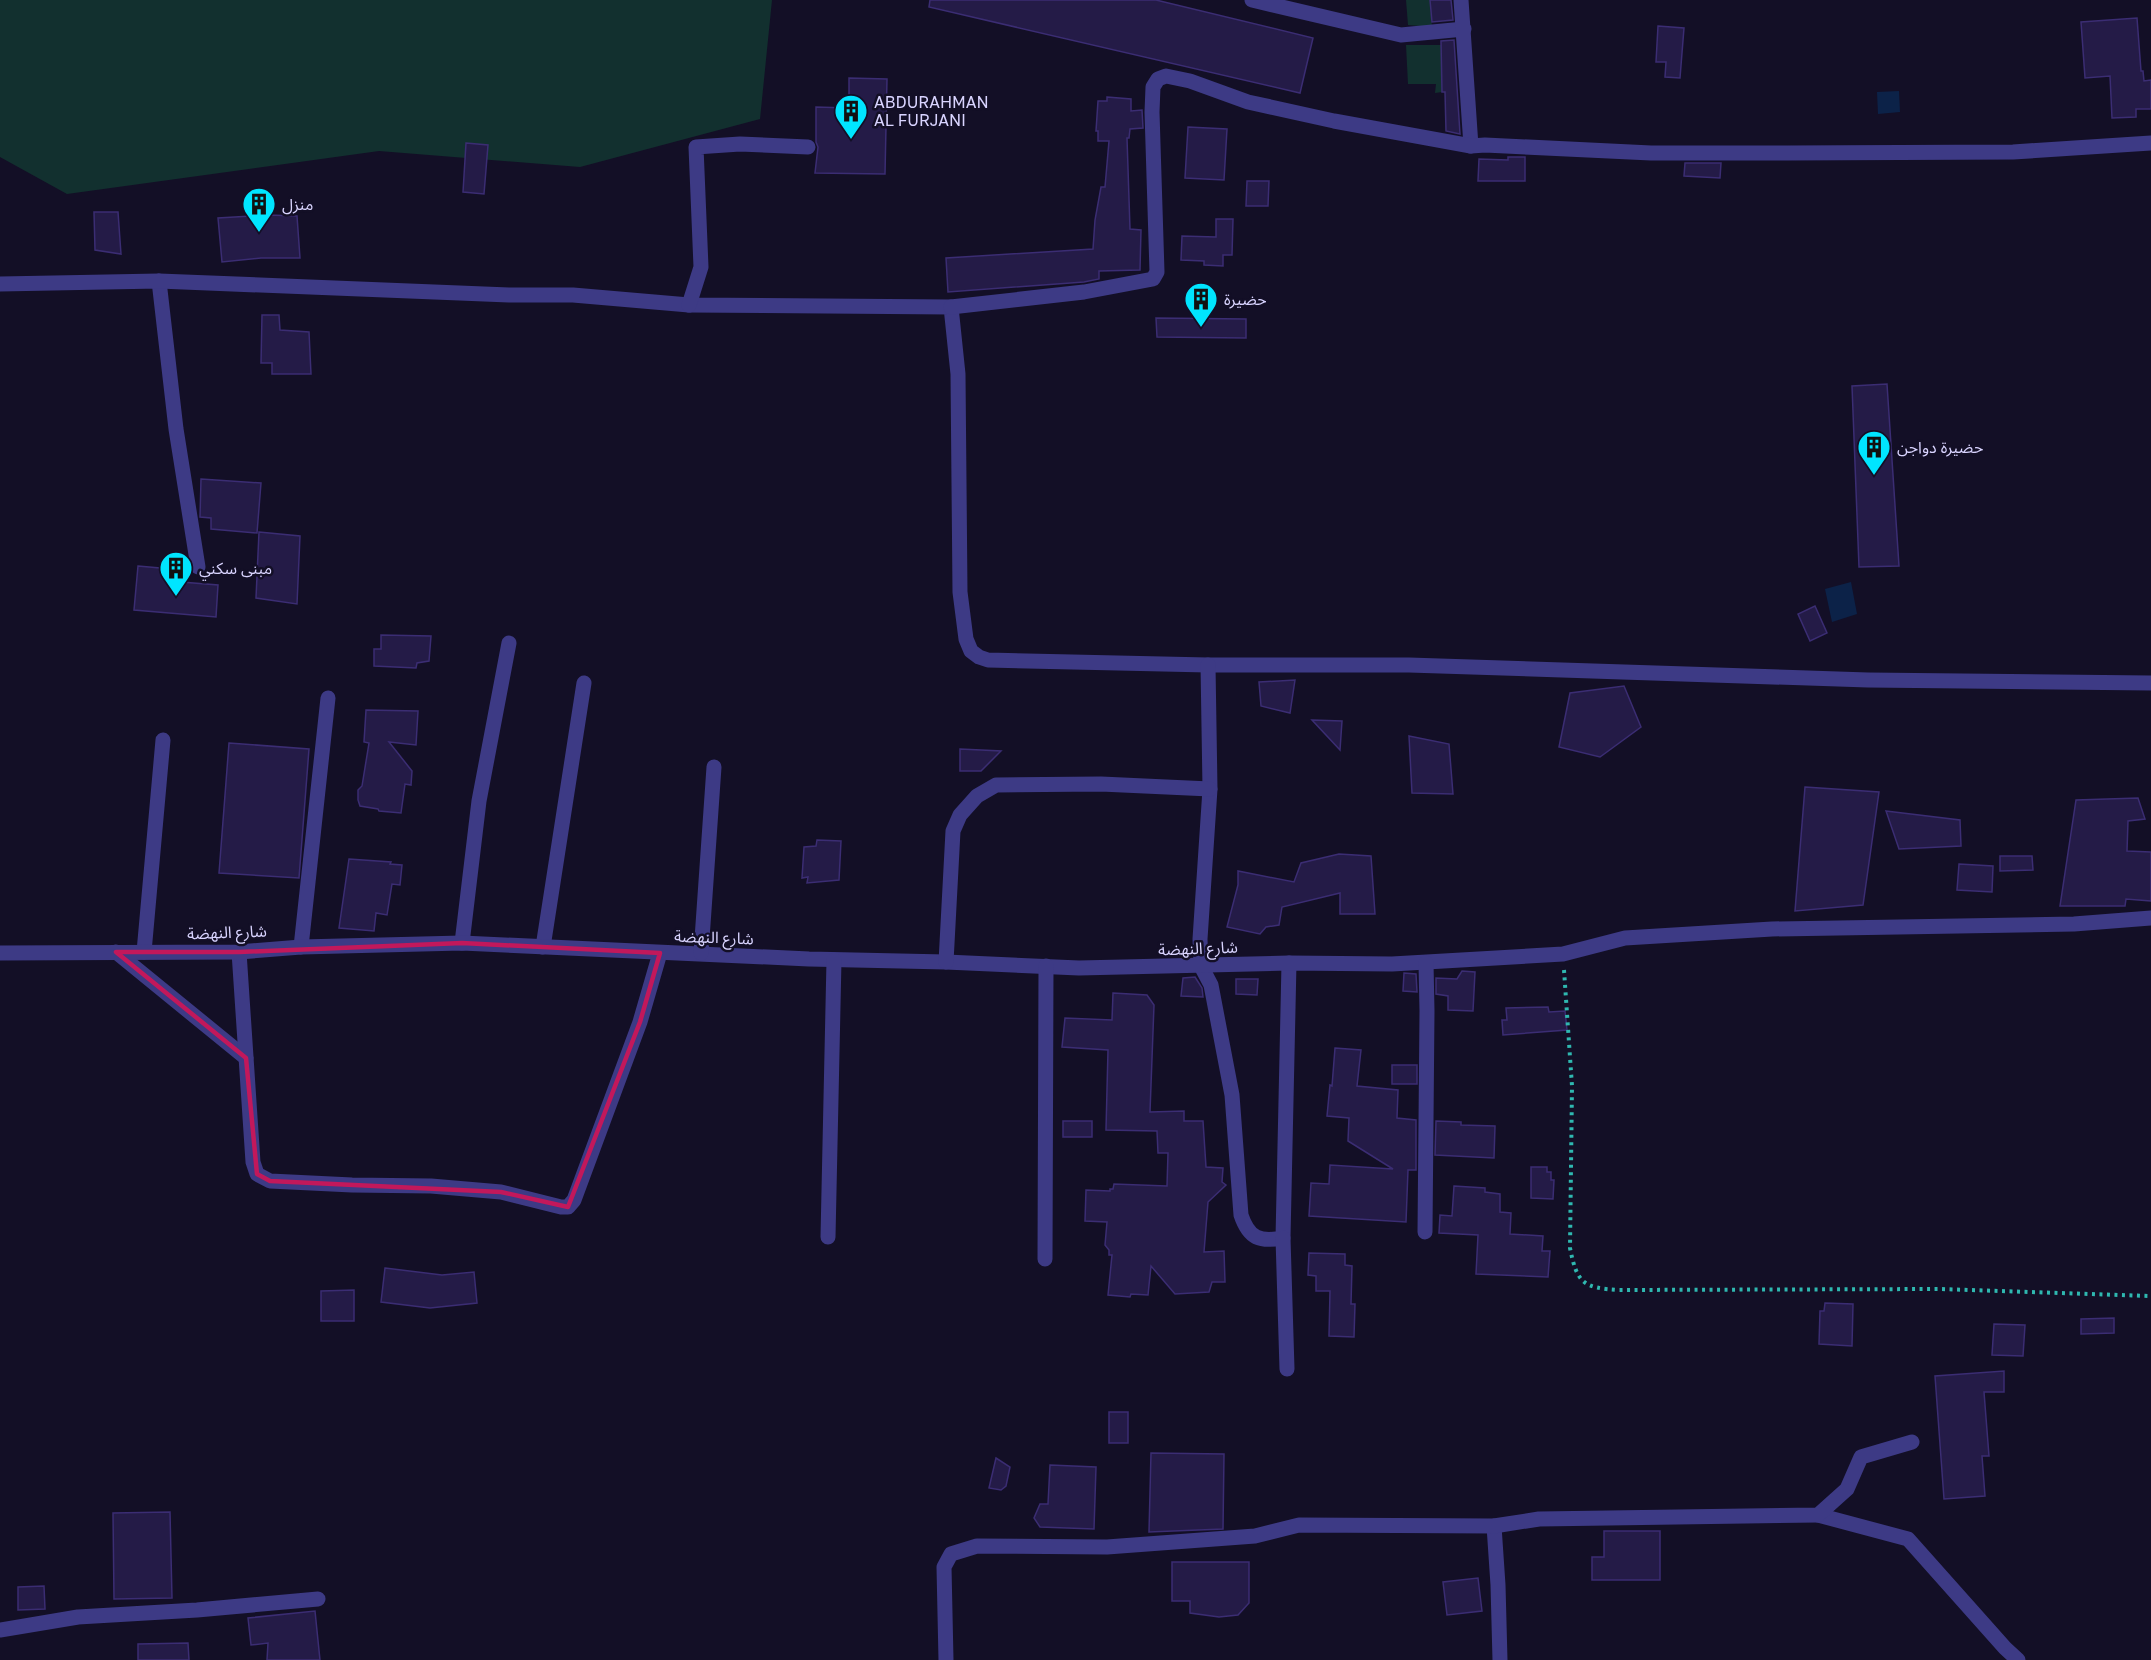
<svg xmlns="http://www.w3.org/2000/svg" width="2151" height="1660" viewBox="0 0 2151 1660" font-family="'Golos Text','Noto Sans Arabic',sans-serif">
	<style>
		.green { fill: #12302f }
		.water { fill: #0c2248 }
		.building { fill: #241b47; stroke: #3b2d73; stroke-width: 1.5 }
		.lines { fill: none; stroke-linecap: round; stroke-linejoin: round }
		.path { stroke: #2fb8b0; stroke-width: 4; stroke-dasharray: 3 4.5; stroke-linecap: butt }
		.minor { stroke: #3d3a85; stroke-width: 15 }
		.marked { fill: none; stroke: #c2185b; stroke-width: 4.5; stroke-linejoin: round }
		.labels { text-anchor: middle; dominant-baseline: central; stroke-width: 5; stroke-linejoin: round; paint-order: stroke }
		.poi-label { font-size: 16px; fill: #d9d4ff; stroke: #130f26; text-anchor: start }
		.street-label { font-size: 16px; fill: #d9d4ff; stroke: #130f26 }
	</style>
	<rect width="100%" height="100%" fill="#130f26"/>
	<g class="green">
		<polygon points="0,0 772,0 760,119 580,167 379,151 67,194 0,157"/>
		<polygon points="1406,0 1430,0 1432,27 1408,25"/>
		<polygon points="1406,45 1441,45 1442,92 1435,93 1436,84 1408,84"/>
	</g>
	<g class="water">
		<polygon points="1899,91 1900,112 1878,114 1877,92"/>
		<polygon points="1851,582 1857,614 1832,622 1825,589"/>
	</g>
	<g class="building">
		<polygon points="930,0 1156,0 1313,38 1300,93 929,7"/>
		<polygon points="1430,0 1451,0 1453,20 1432,22"/>
		<polygon points="2137,18 2141,71 2143,71 2144,81 2151,80 2151,109 2136,109 2136,117 2112,118 2110,76 2085,78 2081,22"/>
		<polygon points="1658,26 1684,28 1680,78 1665,77 1666,62 1656,62"/>
		<polygon points="1454,40 1460,134 1446,131 1445,92 1442,92 1441,41"/>
		<polygon points="849,78 887,79 885,174 815,173 818,147 816,142 816,107 849,108"/>
		<polygon points="1107,97 1131,99 1131,111 1142,110 1143,128 1130,129 1129,138 1127,138 1130,229 1141,230 1140,270 1099,271 1099,279 1084,282 948,292 946,258 1093,249 1095,220 1101,187 1105,187 1109,141 1098,141 1098,131 1096,131 1098,101 1107,101"/>
		<polygon points="1188,127 1227,129 1224,180 1185,178"/>
		<polygon points="466,143 488,145 484,194 463,192"/>
		<polygon points="1508,157 1525,157 1525,181 1478,181 1479,159 1508,160"/>
		<polygon points="1685,163 1721,163 1720,178 1684,176"/>
		<polygon points="1247,181 1269,181 1268,206 1246,206"/>
		<polygon points="94,212 118,212 121,254 95,250"/>
		<polygon points="268,215 297,216 300,258 261,258 222,262 218,218"/>
		<polygon points="1216,219 1233,219 1232,255 1223,255 1223,266 1204,265 1204,261 1181,260 1182,236 1216,237"/>
		<polygon points="262,315 279,315 280,330 309,332 311,374 272,374 272,363 261,363"/>
		<polygon points="1156,318 1246,319 1246,338 1157,337"/>
		<polygon points="1887,384 1899,566 1859,567 1852,386"/>
		<polygon points="201,479 261,483 257,533 211,529 211,518 200,517"/>
		<polygon points="259,532 300,536 297,604 256,598"/>
		<polygon points="138,566 171,569 169,581 218,585 216,617 134,610"/>
		<polygon points="1815,606 1827,633 1810,641 1798,614"/>
		<polygon points="381,635 431,636 429,661 417,663 416,668 374,666 374,649 381,649"/>
		<polygon points="1295,680 1290,713 1261,706 1259,682"/>
		<polygon points="1624,686 1641,727 1600,757 1559,747 1570,693"/>
		<polygon points="366,710 418,711 416,745 389,742 412,771 411,785 405,784 401,813 379,811 378,809 360,806 358,800 358,790 362,786 369,743 364,742"/>
		<polygon points="1312,720 1342,721 1340,750"/>
		<polygon points="1409,736 1449,744 1453,794 1412,793"/>
		<polygon points="229,743 309,749 299,878 219,873"/>
		<polygon points="960,749 1001,751 981,771 960,771"/>
		<polygon points="1805,787 1879,792 1863,905 1795,911"/>
		<polygon points="2138,798 2145,819 2128,821 2127,851 2151,852 2151,901 2126,899 2125,906 2060,906 2076,800"/>
		<polygon points="1886,811 1960,820 1961,846 1899,849"/>
		<polygon points="817,840 841,841 839,880 807,883 808,877 802,878 804,847 816,846"/>
		<polygon points="1339,854 1371,856 1375,914 1340,914 1340,893 1282,907 1279,925 1266,927 1260,934 1227,927 1238,885 1238,871 1294,882 1301,863"/>
		<polygon points="2000,856 2032,856 2033,870 2000,871"/>
		<polygon points="349,859 391,862 390,864 402,865 400,885 392,884 387,915 376,913 374,931 339,928"/>
		<polygon points="1959,864 1993,866 1992,892 1957,890"/>
		<polygon points="1462,971 1475,972 1473,1011 1448,1010 1448,996 1436,994 1436,978 1457,979"/>
		<polygon points="1404,973 1416,974 1417,992 1403,991"/>
		<polygon points="1195,977 1202,988 1203,997 1181,996 1183,978"/>
		<polygon points="1236,979 1258,979 1257,995 1236,994"/>
		<polygon points="1113,993 1147,995 1154,1005 1150,1112 1184,1111 1184,1121 1203,1121 1206,1167 1223,1168 1222,1182 1226,1185 1208,1202 1204,1252 1224,1251 1225,1282 1212,1282 1209,1292 1175,1294 1151,1266 1148,1295 1131,1294 1130,1297 1108,1295 1112,1255 1109,1255 1109,1250 1105,1245 1107,1222 1085,1221 1086,1190 1110,1191 1110,1189 1113,1189 1114,1184 1167,1186 1168,1153 1158,1153 1157,1131 1106,1130 1108,1050 1062,1047 1065,1018 1112,1020"/>
		<polygon points="1548,1007 1549,1012 1565,1011 1567,1030 1503,1035 1502,1020 1507,1020 1506,1008"/>
		<polygon points="1335,1048 1361,1050 1357,1086 1398,1090 1397,1118 1416,1120 1416,1170 1408,1170 1406,1222 1309,1216 1311,1183 1329,1184 1330,1165 1393,1169 1348,1141 1349,1118 1327,1116 1330,1085 1332,1086"/>
		<rect x="1392" y="1065" width="25" height="19"/>
		<rect x="1063" y="1121" width="29" height="16"/>
		<polygon points="1436,1121 1461,1122 1461,1125 1495,1126 1494,1158 1435,1155"/>
		<polygon points="1531,1167 1547,1167 1547,1172 1551,1172 1551,1180 1554,1180 1553,1199 1531,1198"/>
		<polygon points="1454,1186 1485,1188 1485,1192 1500,1194 1500,1212 1511,1213 1510,1234 1543,1236 1542,1251 1550,1251 1548,1277 1476,1274 1478,1235 1439,1233 1440,1215 1452,1216"/>
		<polygon points="1309,1253 1345,1254 1345,1265 1352,1266 1351,1304 1355,1304 1354,1337 1329,1336 1330,1291 1316,1291 1316,1276 1308,1275"/>
		<polygon points="385,1268 442,1275 474,1272 477,1303 430,1308 381,1302"/>
		<polygon points="354,1290 354,1321 321,1321 321,1291"/>
		<polygon points="1825,1303 1853,1304 1852,1346 1819,1344 1820,1311 1824,1311"/>
		<polygon points="2114,1318 2114,1333 2081,1334 2081,1319"/>
		<polygon points="1994,1324 2025,1325 2023,1356 1992,1355"/>
		<polygon points="2004,1371 2004,1392 1984,1392 1989,1456 1982,1456 1985,1496 1944,1499 1935,1376"/>
		<rect x="1109" y="1412" width="19" height="31"/>
		<polygon points="1151,1453 1224,1454 1223,1529 1149,1532"/>
		<polygon points="996,1458 1010,1467 1006,1486 1001,1490 989,1488"/>
		<polygon points="1050,1465 1096,1467 1094,1529 1040,1527 1034,1518 1040,1504 1048,1504"/>
		<polygon points="170,1512 172,1598 114,1599 113,1513"/>
		<polygon points="1604,1531 1660,1531 1660,1580 1592,1580 1592,1557 1604,1557"/>
		<polygon points="1172,1562 1249,1562 1249,1603 1238,1615 1219,1617 1190,1613 1190,1601 1172,1601"/>
		<polygon points="1478,1578 1482,1611 1447,1615 1443,1582"/>
		<polygon points="44,1586 45,1609 18,1610 18,1587"/>
		<polygon points="315,1611 320,1660 267,1660 268,1643 251,1645 248,1618"/>
		<polygon points="188,1643 189,1660 138,1660 138,1644"/>
	</g>
	<g class="lines">
		<path class="path" d="M1564 970 1572 1086 1570 1248C1577 1284 1584 1288 1619 1290L1939 1289 2151 1296"/>
		<g class="minor">
			<polyline points="1252,0 1401,35 1464,29"/>
			<polyline points="1461,0 1471,146"/>
			<polyline points="159,281 176,429 198,567"/>
			<polyline points="0,284 159,281 509,295 573,295 689,305 951,307 958,374 960,592 966,639 971,651 979,657 988,660 1208,665 1409,665 1868,680 2151,683"/>
			<polyline points="689,305 701,267 696,147 740,144 808,147"/>
			<polyline points="951,307 1084,292 1153,279 1157,272 1152,112 1153,87 1158,79 1166,76 1190,81 1248,102 1334,121 1471,146 1485,145 1651,153 1787,153 2013,152 2151,143"/>
			<path d="M1208 665 1210 789 1200 939 1201 966 1211 985 1232 1095 1241 1215C1249 1239 1260 1242 1283 1238L1289 963"/>
			<polyline points="462,943 479,801 509,643"/>
			<polyline points="301,947 328,698"/>
			<polyline points="543,947 584,683"/>
			<polyline points="116,952 246,1058"/>
			<polyline points="144,952 163,740"/>
			<polyline points="239,952 253,1162 257,1174 270,1181 352,1185 431,1186 501,1192 561,1207 568,1207 574,1200 640,1022 660,953"/>
			<polyline points="0,953 239,952 301,947 462,943 809,959 946,962 1079,968 1289,963 1392,964 1563,954 1625,938 1772,929 2074,924 2151,918"/>
			<polyline points="701,953 714,767"/>
			<polyline points="946,962 953,831 960,815 977,796 996,785 1101,784 1210,789"/>
			<polyline points="1425,1232 1427,1011 1426,963"/>
			<polyline points="828,1237 834,960"/>
			<polyline points="1283,1238 1287,1369"/>
			<polyline points="1045,1259 1046,966"/>
			<polyline points="1818,1515 1908,1539 2005,1648 2018,1660"/>
			<polyline points="1494,1526 1498,1585 1500,1660"/>
			<polyline points="0,1630 78,1617 197,1610 318,1599"/>
			<polyline points="946,1660 944,1567 951,1554 977,1546 1107,1547 1255,1536 1299,1525 1494,1526 1539,1519 1818,1515 1847,1489 1861,1457 1912,1442"/>
		</g>
	</g>
	<path class="marked" d="M462 943 660 953 640 1022 568 1207 501 1192 270 1181 257 1174 246 1058 116 952H239Z"/>
	<defs>
		<symbol id="building-pin" viewBox="-11 -11 22 30"><path d="M0 17L-7.5 6A9.5 9.5 0 1 1 7.5 6Z" fill="#00e5ff" stroke="#130f26"/><path d="M-4-6H4V6H1V3H-1V6H-4ZM-2.5-4.3h1.7v1.8h-1.7ZM.8-4.3h1.7v1.8H.8ZM-2.5-1h1.7V.8h-1.7ZM.8-1h1.7V.8H.8Z" fill="#111"/></symbol>
	</defs>
	<g fill-rule="evenodd">
		<use href="#building-pin" x="832" y="92" width="38" height="52"/>
		<use href="#building-pin" x="240" y="185" width="38" height="52"/>
		<use href="#building-pin" x="1182" y="280" width="38" height="52"/>
		<use href="#building-pin" x="1855" y="428" width="38" height="52"/>
		<use href="#building-pin" x="157" y="549" width="38" height="52"/>
	</g>
	<g class="labels">
		<g class="poi-label">
			<text x="874" y="102">ABDURAHMAN<tspan x="874" dy="18">AL FURJANI</tspan></text>
			<text x="282" y="204">منزل</text>
			<text x="1224" y="299">حضيرة</text>
			<text x="1897" y="447">حضيرة دواجن</text>
			<text x="199" y="568">مبنى سكني</text>
		</g>
		<g class="street-label">
			<text transform="translate(227 932) rotate(-2)">شارع النهضة</text>
			<text transform="translate(714 937) rotate(2)">شارع النهضة</text>
			<text transform="translate(1198 948) rotate(-2)">شارع النهضة</text>
		</g>
	</g>
</svg>
